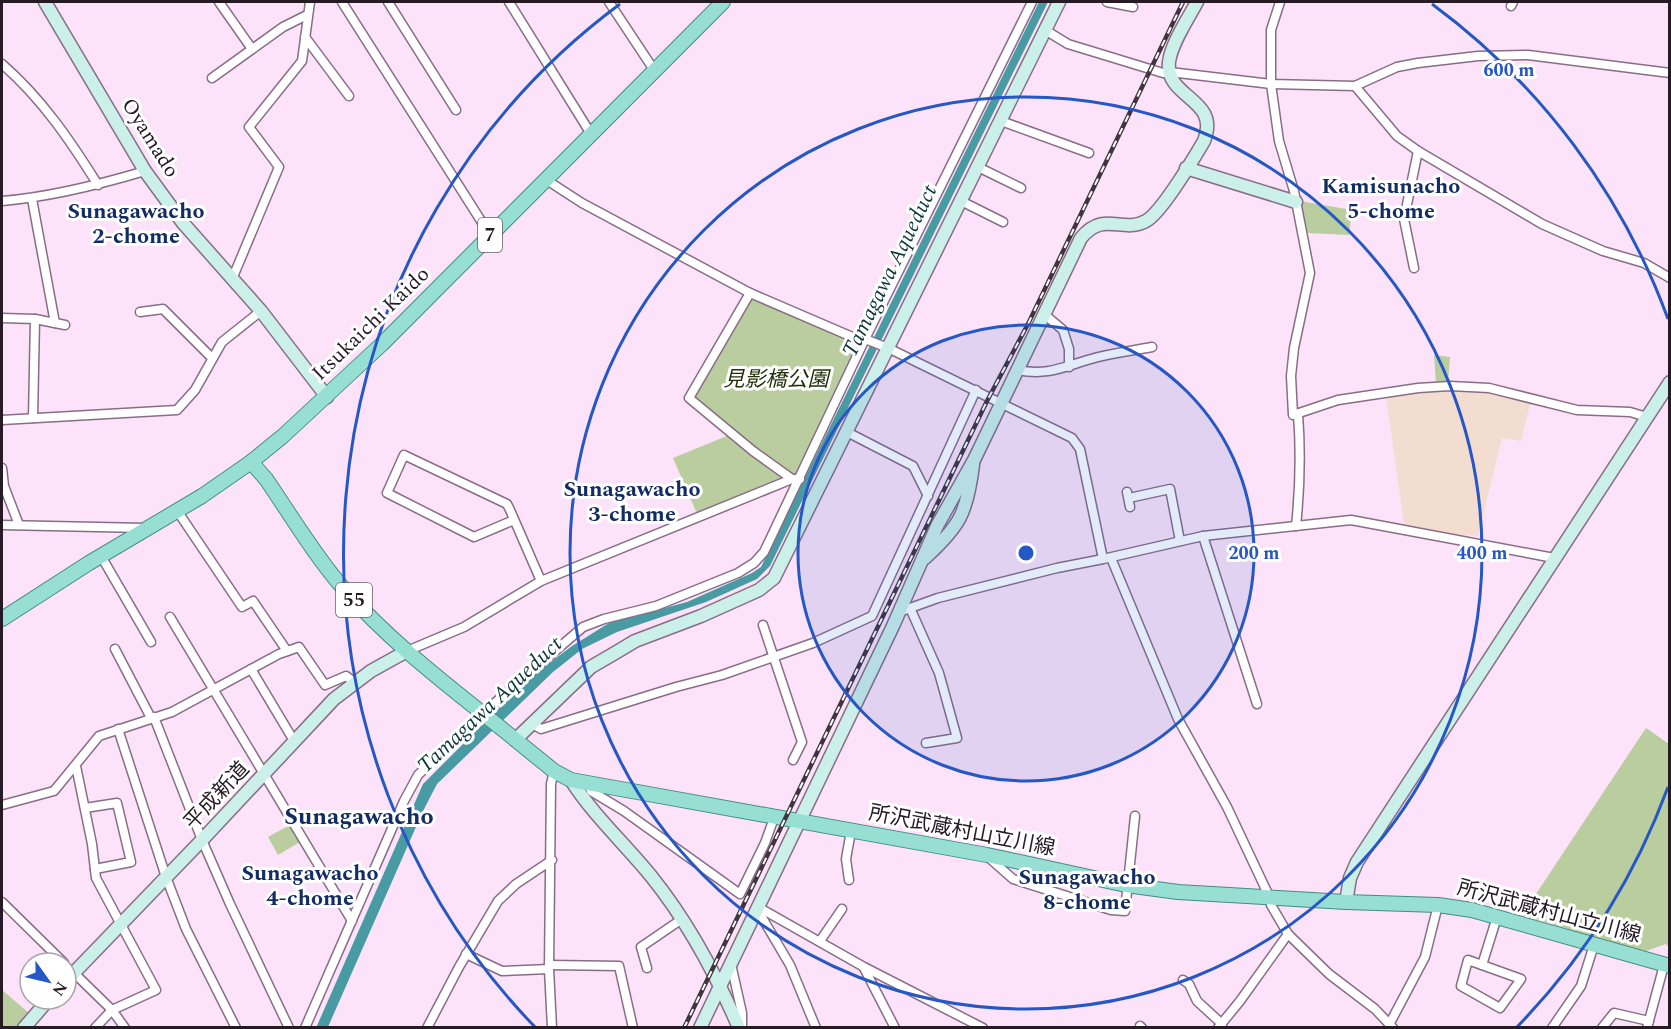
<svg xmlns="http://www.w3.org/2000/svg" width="1671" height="1029" viewBox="0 0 1671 1029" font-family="Spectral,'Noto Sans JP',serif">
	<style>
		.education { fill: #f3ddd0 }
		.green { fill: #b9cd9e }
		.water { fill: #499ba3 }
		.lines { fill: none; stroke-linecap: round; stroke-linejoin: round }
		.street-casing { stroke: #886d86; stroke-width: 11 }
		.secondary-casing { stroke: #886d86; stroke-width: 15 }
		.primary-casing { stroke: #438c83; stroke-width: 16 }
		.street { stroke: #fff; stroke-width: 8 }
		.secondary { stroke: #cbefe9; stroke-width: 12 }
		.primary { stroke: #97dfd3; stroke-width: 14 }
		.rail-casing { stroke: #40343f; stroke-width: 4.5 }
		.rail { stroke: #fff; stroke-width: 2; stroke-dasharray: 7; stroke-linecap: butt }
		.ring { fill: none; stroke: #2557c5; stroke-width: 3 }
		.labels { text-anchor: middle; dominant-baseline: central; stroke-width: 6; stroke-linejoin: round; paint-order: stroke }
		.shield { fill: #fff; stroke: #675f66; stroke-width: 1.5 }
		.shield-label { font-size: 20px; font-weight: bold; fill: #261b25 }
		.street-label { font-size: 21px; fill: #261b25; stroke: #fff }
		.park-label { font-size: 21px; font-style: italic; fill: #223006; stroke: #fff }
		.neighbourhood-label { font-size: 22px; font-weight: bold; fill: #132c61; stroke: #fff }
		.water-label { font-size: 22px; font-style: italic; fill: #0d3639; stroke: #fff }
		.quarter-label { font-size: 24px; font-weight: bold; fill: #132c61; stroke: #fff }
		.centre { fill: #2557c5; stroke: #fff; stroke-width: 3 }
		.ring-label { font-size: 18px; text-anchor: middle; font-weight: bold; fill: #2557c5; stroke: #fff; stroke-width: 6; stroke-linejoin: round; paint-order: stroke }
	</style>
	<rect width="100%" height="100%" fill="#fce3f9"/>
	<polygon class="education" points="1423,390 1483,391 1531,401 1521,441 1502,438 1478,536 1443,533 1404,524 1386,396"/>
	<g class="green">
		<polygon points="1300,201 1352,210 1349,235 1308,233"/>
		<polygon points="750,296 866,342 798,476 698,516 673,458 734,433 692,397"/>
		<polygon points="1434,355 1450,357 1448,383 1436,383"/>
		<polygon points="1646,728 1669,744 1669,947 1666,944 1643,952 1522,915"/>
		<polygon points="290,825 300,842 278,855 268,837"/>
		<polygon points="2,990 29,1013 17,1027 2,1027"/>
	</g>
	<polygon class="water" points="1039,2 1048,2 770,566 757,579 706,602 617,632 582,649 553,672 437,784 423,811 328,1027 316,1028 423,784 496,711 544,667 572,646 609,623 687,602 752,573 761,567"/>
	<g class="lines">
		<defs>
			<g id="street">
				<polyline points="219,2 252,49"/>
				<polyline points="342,2 490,235"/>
				<polyline points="388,2 456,110"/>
				<polyline points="509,2 591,134"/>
				<polyline points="609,2 654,70"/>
				<polyline points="1107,2 1133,7"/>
				<polyline points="1280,2 1271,30 1271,84 1279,141 1294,191 1310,273 1294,348 1291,376 1293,415 1338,400 1418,388 1450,386 1489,388 1577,410 1630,412 1647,417"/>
				<polyline points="1511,6 1513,2"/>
				<polyline points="1045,30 1068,44 1163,73 1170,72 1271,84 1355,86 1397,67 1418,63 1478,56 1528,55 1670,73"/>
				<polyline points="305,37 349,96"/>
				<path d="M2 64C42 99 70 140 98 185"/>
				<polyline points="212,78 283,27 307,15"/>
				<polyline points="1355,86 1397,136 1418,151 1542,224 1603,251 1644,263 1670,278"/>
				<polyline points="1001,121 1089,153"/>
				<polyline points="978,167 1021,188"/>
				<polyline points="545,179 582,203 750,293 857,339 865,339 888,348 1072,438 1080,449 1103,559"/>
				<polyline points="32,199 55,323"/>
				<path d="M2 201C51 197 98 185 145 171"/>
				<polyline points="961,201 1003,222"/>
				<polyline points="1414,268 1404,219 1418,151"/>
				<polyline points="233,277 279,167 249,127 302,61 310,2"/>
				<polyline points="750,293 689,398 753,451 792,479"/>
				<polyline points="140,312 163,309 212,358"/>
				<polyline points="1044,314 1063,330 1069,349 1069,367"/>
				<polyline points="2,318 35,319 65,325"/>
				<path d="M1017 370C1049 376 1062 367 1091 359 1111 353 1132 351 1152 347"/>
				<polyline points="33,418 35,319"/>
				<polyline points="2,420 177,410 195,390 222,342 261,311"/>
				<polyline points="847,432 913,466 928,496"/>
				<polyline points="2,468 4,486 19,525"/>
				<polyline points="1127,492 1130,507"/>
				<polyline points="1129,498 1170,489 1180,541"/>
				<polyline points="178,512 242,607 253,601 287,651"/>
				<polyline points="514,520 474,537 387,493 404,455 507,504 510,510 541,581"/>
				<polyline points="2,525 145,528"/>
				<path d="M1296 526C1300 488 1301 452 1298 414"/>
				<polyline points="1203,536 1257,704"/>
				<polyline points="101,556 151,642"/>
				<polyline points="1111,558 1178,719 1227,807 1269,896"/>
				<polyline points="910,608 939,673 957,738 926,743"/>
				<polyline points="899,612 938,598 1057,568 1103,559 1203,536 1351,520 1554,558"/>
				<polyline points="170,617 352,921"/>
				<polyline points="763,625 802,742 793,760"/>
				<polyline points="115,649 151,718"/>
				<polyline points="407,651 464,627 541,581 792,479 800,479"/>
				<polyline points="251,669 294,741"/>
				<polyline points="154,717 202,840 230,904 289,1028"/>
				<polyline points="532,724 541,729 676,687 722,675 813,643 872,616 976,390"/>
				<polyline points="118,729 166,877 186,929 236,1028"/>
				<polyline points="76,766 92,844 96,878 156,990 112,1010 95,1028"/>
				<polyline points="588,784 591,791 624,811 740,894 765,843 774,818"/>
				<polyline points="2,805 54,791 99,736 172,712 279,654 299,647 325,685 346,676 354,682"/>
				<polyline points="85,808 117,803 131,862 95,869"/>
				<polyline points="987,856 1013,879 1111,910 1125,911 1135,816"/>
				<polyline points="849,880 846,859 851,831"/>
				<polyline points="1271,896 1271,905 1288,934 1329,974 1375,1009 1393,1028"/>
				<polyline points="2,902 64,963"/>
				<polyline points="758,907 864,967 983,1028"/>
				<polyline points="757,909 790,965 816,1028"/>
				<polyline points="820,941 842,909"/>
				<polyline points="466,954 502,971 549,969"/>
				<polygon points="1468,960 1521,979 1500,1008 1461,986"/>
				<polyline points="731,964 742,1013 742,1028"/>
				<polyline points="549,965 619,966 633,1028"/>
				<polyline points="1482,965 1497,917"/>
				<polyline points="647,968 641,947 682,919"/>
				<polyline points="864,968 895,1028"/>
				<polyline points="70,969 112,1010 125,1028"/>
				<polyline points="1183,980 1189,984 1197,1001 1222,1024"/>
				<polyline points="1390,1023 1425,957 1438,905"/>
				<polyline points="1140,1026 1142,1028"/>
				<polyline points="305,1028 404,801 418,775 483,713 583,627 604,619 656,606 738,573 754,563 764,552 865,339 1032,2"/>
				<polyline points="427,1028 459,967 498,901 516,884 552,860"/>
				<polyline points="552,1028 549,969 551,784 554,771"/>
				<polyline points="1218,1028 1240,1001 1288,934"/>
				<polyline points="1552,1028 1581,986 1594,945"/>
				<polyline points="1602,1028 1614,1013 1649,1021"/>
				<polyline points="1647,1028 1664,965"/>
			</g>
			<g id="secondary">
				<polyline points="45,2 145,171 183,223 261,311 327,397"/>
				<polyline points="1186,168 1296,202"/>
				<path d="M925 558C960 526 967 513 973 465"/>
				<polyline points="515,740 591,667 615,653 635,641 701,616 759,590 774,578 1059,2"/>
				<path d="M571 780C593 815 625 844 651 876 688 922 716 974 739 1028"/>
				<polyline points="1346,902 1350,878 1357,862 1670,382"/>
				<polyline points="66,981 202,840 334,699 371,671 407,651"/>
				<polyline points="24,1028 49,999"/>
				<path d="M700 1028 893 626 937 526 974 460 1081 238C1104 210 1122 234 1146 221 1161 213 1194 158 1204 141 1221 98 1165 99 1169 62 1171 44 1189 17 1197 2"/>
			</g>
			<g id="primary">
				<path d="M251 462 266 479C290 514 315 556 343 588 398 651 469 701 533 754L554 771 571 780 987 855 1126 885 1178 892 1346 902 1438 905 1472 910 1670 966"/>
				<polyline points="2,619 89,563 202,496 251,462 283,436 382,344 723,2"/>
			</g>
		</defs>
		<use href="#street" class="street-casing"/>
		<use href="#secondary" class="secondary-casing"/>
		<use href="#primary" class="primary-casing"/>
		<use href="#street" class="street"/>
		<use href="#secondary" class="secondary"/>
		<use href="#primary" class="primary"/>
		<defs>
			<polyline id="rail" points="684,1028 987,401 1028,324 1183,2"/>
		</defs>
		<use href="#rail" class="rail-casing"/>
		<use href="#rail" class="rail"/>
	</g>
	<circle cx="1026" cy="553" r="228" fill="#2557c5" fill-opacity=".12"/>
	<g class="ring">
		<circle cx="1026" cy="553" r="228"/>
		<circle cx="1026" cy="553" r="456"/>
		<path d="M1668 787A683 683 0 0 1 1517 1027M535 1027A683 683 0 0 1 620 4M1432 4A683 683 0 0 1 1668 319"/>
	</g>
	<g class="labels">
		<g class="shield">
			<rect x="478" y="218" width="24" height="34" rx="4.5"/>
			<rect x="336" y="583" width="36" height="34" rx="4.5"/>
		</g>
		<g class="shield-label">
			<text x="490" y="235">7</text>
			<text x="354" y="600">55</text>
		</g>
		<g class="street-label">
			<text transform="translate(150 138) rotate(58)">Oyamado</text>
			<text transform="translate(371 324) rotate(-44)">Itsukaichi Kaido</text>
			<text transform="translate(217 796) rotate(-47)">平成新道</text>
			<text transform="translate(962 831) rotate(11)">所沢武蔵村山立川線</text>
			<text transform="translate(1549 912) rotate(15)">所沢武蔵村山立川線</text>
		</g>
		<g class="park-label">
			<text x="776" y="380">見影橋公園</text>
		</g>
		<g class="neighbourhood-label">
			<text x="1391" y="186">Kamisunacho<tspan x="1391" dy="25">5-chome</tspan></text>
			<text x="136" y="211">Sunagawacho<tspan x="136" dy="25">2-chome</tspan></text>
			<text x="632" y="489">Sunagawacho<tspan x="632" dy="25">3-chome</tspan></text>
			<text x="310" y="873">Sunagawacho<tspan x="310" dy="25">4-chome</tspan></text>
			<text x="1087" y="877">Sunagawacho<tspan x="1087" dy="25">8-chome</tspan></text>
		</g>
		<g class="water-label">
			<text transform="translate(890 271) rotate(-64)">Tamagawa Aqueduct</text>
			<text transform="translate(490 705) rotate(-43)">Tamagawa Aqueduct</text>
		</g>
		<g class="quarter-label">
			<text x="359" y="817">Sunagawacho</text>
		</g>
	</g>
	<circle cx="1026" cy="553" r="9" class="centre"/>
	<g class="ring-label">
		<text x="1509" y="76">600 m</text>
		<text x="1254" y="559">200 m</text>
		<text x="1482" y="559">400 m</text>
	</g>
	<rect width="1671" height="1029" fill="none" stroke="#261b25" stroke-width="6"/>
	<g transform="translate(48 981) rotate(124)"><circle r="28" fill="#ffffff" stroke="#a8a4a8" stroke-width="1.5"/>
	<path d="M0-4.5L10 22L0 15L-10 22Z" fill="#2557c5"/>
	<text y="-9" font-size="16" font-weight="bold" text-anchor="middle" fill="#261b25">N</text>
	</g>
</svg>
